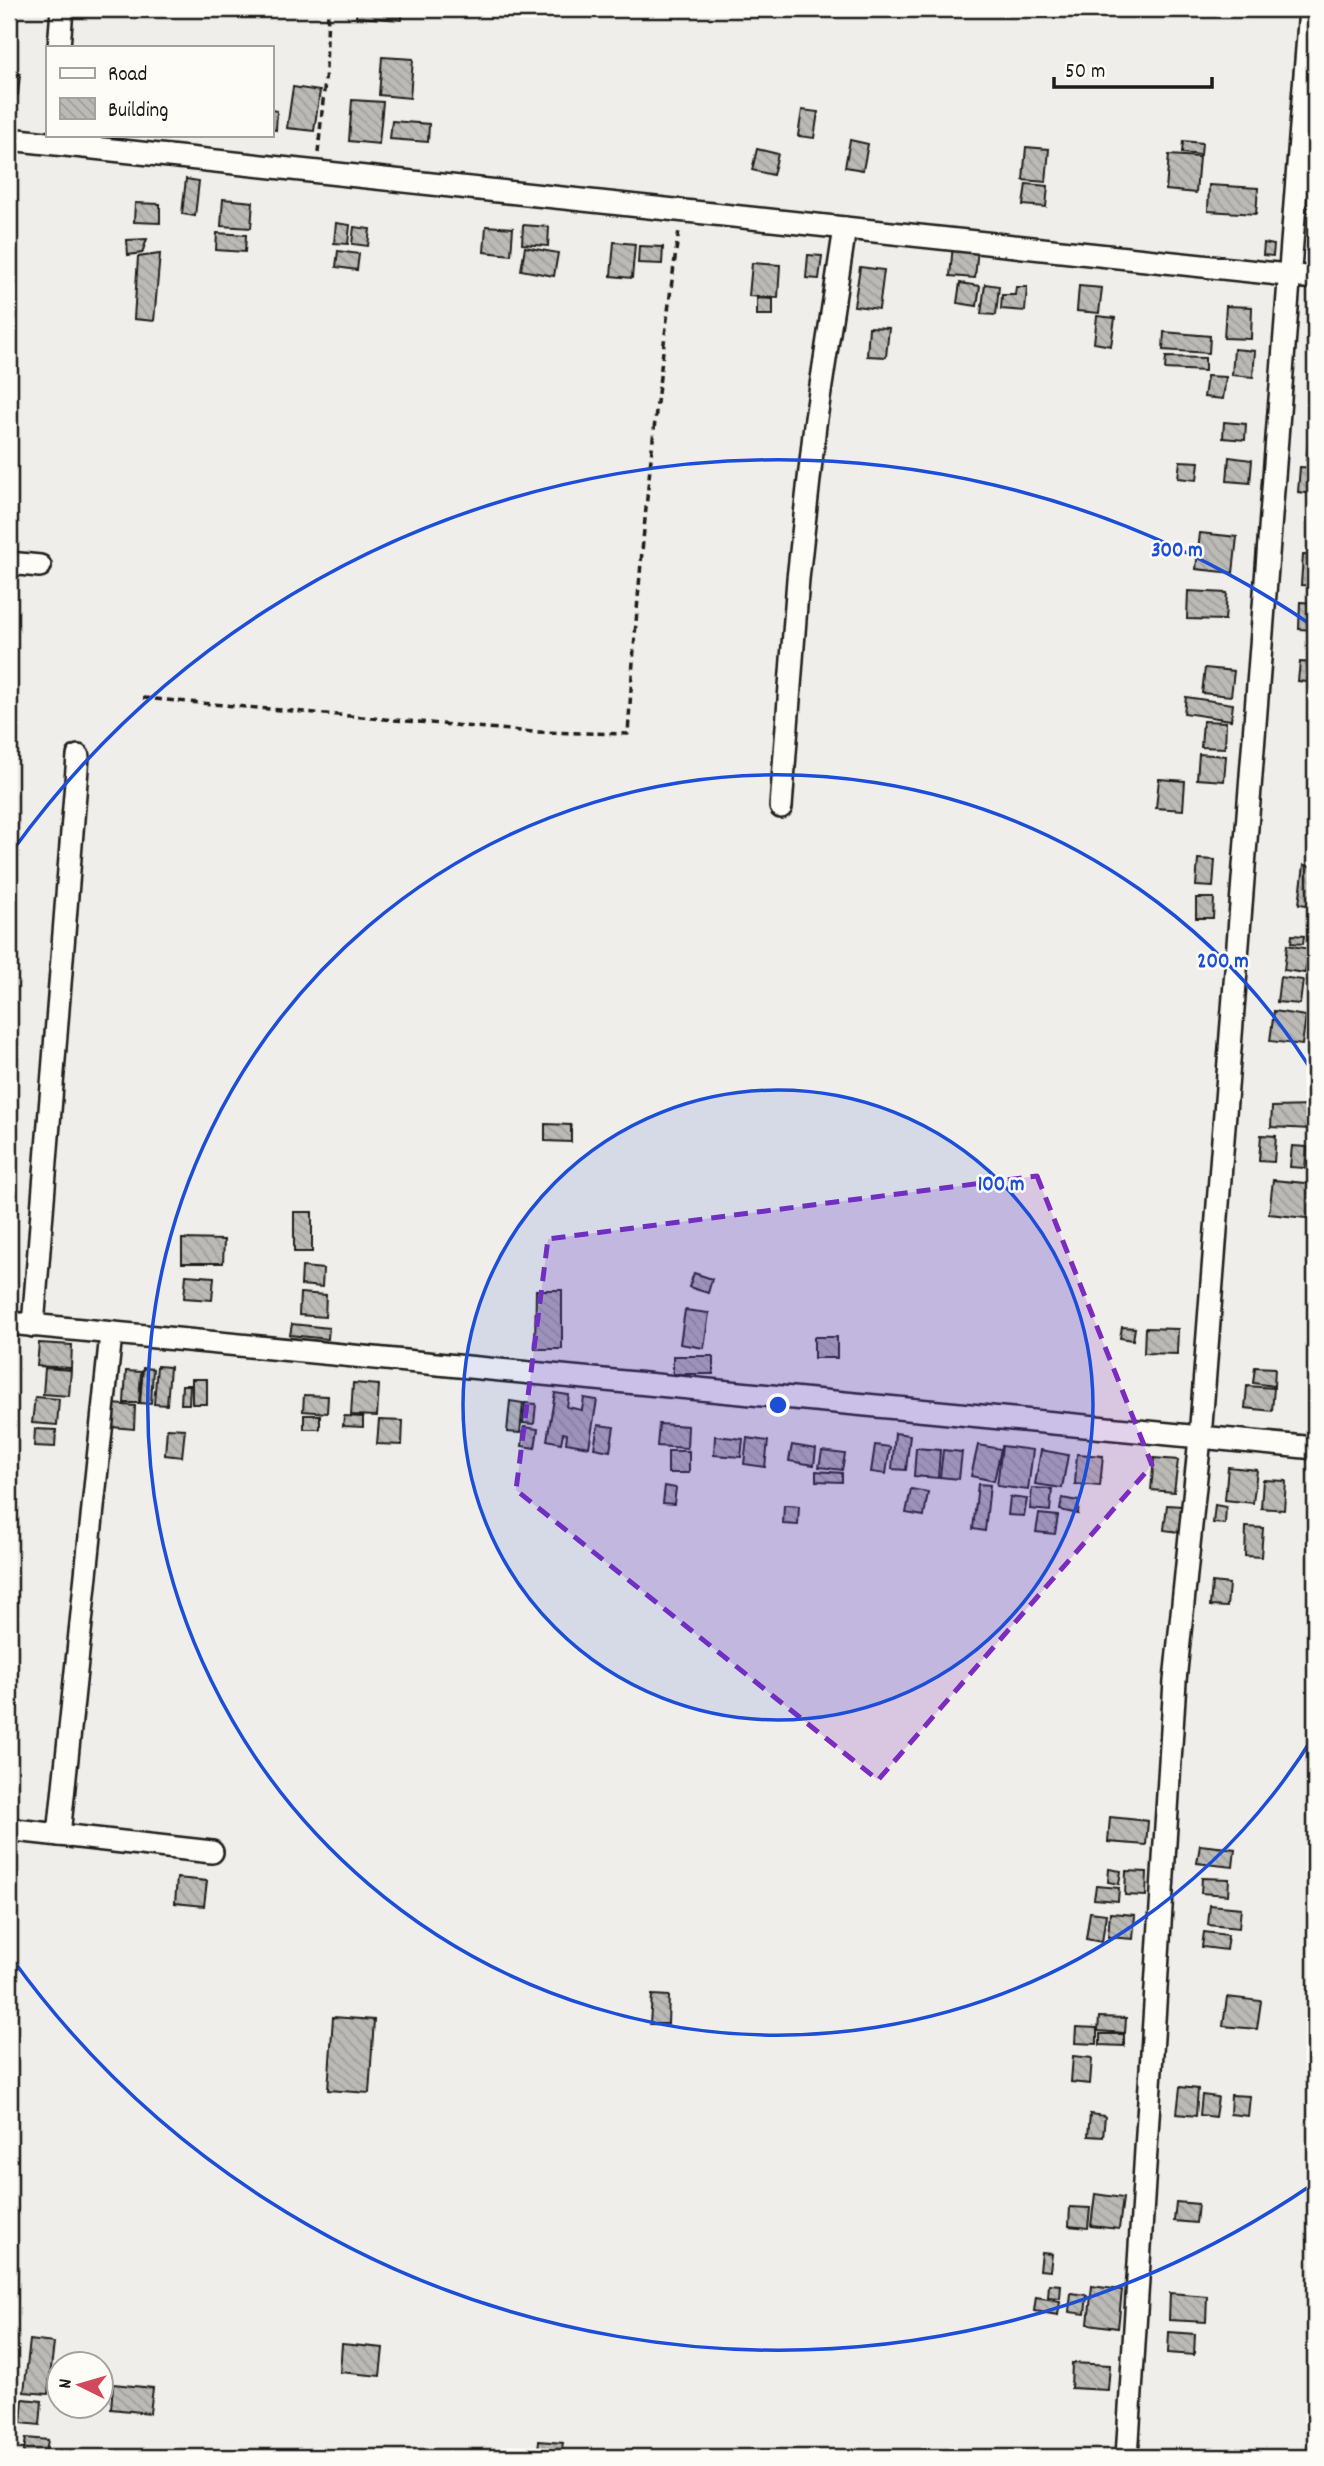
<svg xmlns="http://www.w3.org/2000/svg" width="1324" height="2466" viewBox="0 0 1324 2466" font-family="Dekko,sans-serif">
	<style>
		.building { fill: url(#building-back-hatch); stroke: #1c1c1c; stroke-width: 2 }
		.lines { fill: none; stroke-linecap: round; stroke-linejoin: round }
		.minor-casing { stroke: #1c1c1c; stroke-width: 26 }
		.path { stroke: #1c1c1c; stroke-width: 3.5; stroke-dasharray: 7 5; stroke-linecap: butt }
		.minor { stroke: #fdfcf7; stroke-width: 21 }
		.marked { fill: #7b2cbf; fill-opacity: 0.2; stroke: #7b2cbf; stroke-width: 5; stroke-dasharray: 14 9; stroke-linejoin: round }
		.ring { fill: none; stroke: #1d4ed8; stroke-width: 3.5 }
		.centre { fill: #1d4ed8; stroke: #fdfcf7; stroke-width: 3.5 }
		.ring-label { font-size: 21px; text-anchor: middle; font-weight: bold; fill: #1d4ed8; stroke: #fdfcf7; stroke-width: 5; stroke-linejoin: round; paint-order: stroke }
	</style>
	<defs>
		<pattern id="building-back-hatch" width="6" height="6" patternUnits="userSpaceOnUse" patternTransform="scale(1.75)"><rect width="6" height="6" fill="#bbbab6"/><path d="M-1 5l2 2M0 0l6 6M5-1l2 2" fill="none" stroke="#a09f9c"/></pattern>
	</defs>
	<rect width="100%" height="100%" fill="#f0eeea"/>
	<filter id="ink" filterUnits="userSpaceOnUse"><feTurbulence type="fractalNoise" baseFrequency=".0143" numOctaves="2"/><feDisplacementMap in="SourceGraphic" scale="14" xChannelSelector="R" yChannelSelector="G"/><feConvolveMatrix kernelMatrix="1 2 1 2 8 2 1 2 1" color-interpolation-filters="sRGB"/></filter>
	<g filter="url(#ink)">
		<g class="building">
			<polygon points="357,9 403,9 402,20 356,17"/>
			<polygon points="382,57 413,59 410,98 379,95"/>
			<polygon points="9,74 20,74 18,95 9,94"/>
			<polygon points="293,87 320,91 314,131 287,128"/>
			<polygon points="352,100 383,102 379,144 349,141"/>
			<polygon points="271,110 277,111 276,130 271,129"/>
			<polygon points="802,110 818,112 814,138 798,136"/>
			<polygon points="392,121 429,124 428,142 390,139"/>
			<polygon points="850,140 868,144 863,170 845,167"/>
			<polygon points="1183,141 1202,143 1201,155 1182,153"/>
			<polygon points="1026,147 1049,149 1046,182 1023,180"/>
			<polygon points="757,149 778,154 773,175 752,170"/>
			<polygon points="1169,155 1199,157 1196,193 1166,190"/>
			<polygon points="186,179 199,181 195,216 182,214"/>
			<polygon points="1026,184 1048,186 1046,207 1023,205"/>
			<polygon points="1209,185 1258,188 1256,214 1208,211"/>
			<polygon points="223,199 253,202 251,228 221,226"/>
			<polygon points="135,203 160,204 160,223 134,222"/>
			<polygon points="336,223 350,225 348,244 334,243"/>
			<polygon points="523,225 549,227 548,246 522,244"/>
			<polygon points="486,226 513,228 511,255 484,252"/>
			<polygon points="354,227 370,229 368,246 352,244"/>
			<polygon points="217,233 246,235 245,252 216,250"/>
			<polygon points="147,239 142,253 128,255 127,240"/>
			<polygon points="614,242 635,244 632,278 611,276"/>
			<polygon points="1264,243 1274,245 1273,256 1263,255"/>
			<polygon points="953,245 978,248 975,278 950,276"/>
			<polygon points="639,246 663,247 662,264 638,263"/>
			<polygon points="525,247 558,253 554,276 521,270"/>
			<polygon points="338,251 359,254 357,270 336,267"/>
			<polygon points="160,254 154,321 134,319 138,257"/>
			<polygon points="808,255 822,256 819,279 806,278"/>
			<polygon points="752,263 780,265 778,298 749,296"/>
			<polygon points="860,267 884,270 879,309 854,306"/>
			<polygon points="960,283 980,286 977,306 957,303"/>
			<polygon points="985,284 999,286 996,315 981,314"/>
			<polygon points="1079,286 1102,288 1099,313 1077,311"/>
			<polygon points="1016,287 1027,287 1025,311 1001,309 1002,295 1015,295"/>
			<polygon points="757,298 773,299 773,315 757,315"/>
			<polygon points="1226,306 1252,307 1251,339 1224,338"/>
			<polygon points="1311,315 1315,315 1315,332 1309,331"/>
			<polygon points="1097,316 1115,318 1111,346 1094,343"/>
			<polygon points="869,327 889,328 886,357 867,356"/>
			<polygon points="1164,332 1210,336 1209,353 1163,350"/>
			<polygon points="1234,349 1255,351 1253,377 1232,375"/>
			<polygon points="1166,357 1205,358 1205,371 1165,369"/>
			<polygon points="1207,376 1226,377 1223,399 1204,397"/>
			<polygon points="1311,394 1315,394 1315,406 1310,406"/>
			<polygon points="1310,409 1315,409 1315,423 1309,423"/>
			<polygon points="1224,422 1246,424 1245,440 1223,438"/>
			<polygon points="1309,436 1315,436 1315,461 1306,460"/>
			<polygon points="1229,457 1252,460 1250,483 1227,481"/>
			<polygon points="1180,461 1199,462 1197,480 1178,478"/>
			<polygon points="1300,467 1315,468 1315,494 1298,492"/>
			<polygon points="1200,533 1237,537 1233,573 1196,569"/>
			<polygon points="1303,555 1315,556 1315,586 1301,585"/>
			<polygon points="1188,591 1227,593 1225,620 1187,619"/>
			<polygon points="1300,602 1315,603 1315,630 1299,629"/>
			<polygon points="1300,662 1315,663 1315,683 1298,681"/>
			<polygon points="1205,668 1234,671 1231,696 1202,693"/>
			<polygon points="1186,697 1233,704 1231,720 1184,713"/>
			<polygon points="1203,721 1226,722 1225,748 1201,747"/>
			<polygon points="1199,754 1226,756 1224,781 1197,779"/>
			<polygon points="1159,779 1185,781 1183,810 1156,808"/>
			<polygon points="1198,859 1215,860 1213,887 1196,886"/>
			<polygon points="1304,865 1315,867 1315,906 1299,904"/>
			<polygon points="1196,898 1214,898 1213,918 1196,918"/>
			<polygon points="1292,935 1304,936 1303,944 1291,943"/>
			<polygon points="1287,945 1309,949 1305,973 1284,970"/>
			<polygon points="1280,977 1303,980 1300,1004 1277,1002"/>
			<polygon points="1274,1011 1306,1016 1302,1045 1270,1041"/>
			<polygon points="1313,1106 1311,1129 1271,1127 1272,1107"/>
			<polygon points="545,1124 571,1125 571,1142 545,1141"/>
			<polygon points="1261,1135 1276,1136 1274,1162 1259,1161"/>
			<polygon points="1292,1146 1307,1147 1305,1168 1290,1167"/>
			<polygon points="1273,1180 1315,1184 1315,1219 1269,1214"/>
			<rect x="294" y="1212" width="18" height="40"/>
			<polygon points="182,1239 224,1240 223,1263 182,1263"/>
			<polygon points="302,1267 323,1269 322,1287 301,1285"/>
			<polygon points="694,1273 712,1279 708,1293 689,1287"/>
			<polygon points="186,1275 214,1277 212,1300 184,1298"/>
			<polygon points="536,1290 562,1290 562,1349 535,1349"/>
			<polygon points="300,1293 326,1295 325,1317 299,1315"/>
			<polygon points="685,1310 709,1313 704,1348 680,1344"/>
			<polygon points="292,1324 329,1328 328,1339 290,1335"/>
			<polygon points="1122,1327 1135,1328 1133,1340 1120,1338"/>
			<polygon points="1145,1328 1178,1329 1177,1354 1144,1353"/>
			<rect x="814" y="1337" width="23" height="21"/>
			<polygon points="39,1343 72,1345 71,1368 37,1366"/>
			<rect x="673" y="1356" width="40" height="18"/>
			<polygon points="157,1366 170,1367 167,1405 154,1404"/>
			<polygon points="1255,1367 1275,1368 1274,1386 1253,1383"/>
			<polygon points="45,1368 71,1370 69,1396 43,1394"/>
			<polygon points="143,1368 153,1369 151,1404 140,1403"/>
			<polygon points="126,1371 141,1372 139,1403 124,1403"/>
			<rect x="192" y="1379" width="15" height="25"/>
			<polygon points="353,1383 379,1385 377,1416 351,1415"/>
			<polygon points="182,1385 190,1385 189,1404 181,1404"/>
			<polygon points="1247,1386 1274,1388 1272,1411 1245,1408"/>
			<polygon points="555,1393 569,1395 567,1407 582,1410 584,1398 597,1400 589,1447 566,1443 567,1434 563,1433 561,1443 547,1440"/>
			<polygon points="304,1395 328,1396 327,1413 303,1411"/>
			<polygon points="35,1397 59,1399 57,1425 32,1423"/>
			<polygon points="510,1401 523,1403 520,1433 507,1432"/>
			<polygon points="525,1403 536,1404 534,1424 523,1423"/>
			<polygon points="113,1404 135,1406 134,1429 112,1427"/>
			<rect x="304" y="1415" width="16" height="14"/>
			<polygon points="344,1416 363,1417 363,1427 343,1426"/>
			<polygon points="379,1420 403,1421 402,1445 377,1444"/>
			<polygon points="659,1424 688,1426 687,1448 657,1446"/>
			<polygon points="598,1425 614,1427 610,1451 594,1448"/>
			<polygon points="524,1427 538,1429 535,1448 522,1446"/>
			<polygon points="167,1428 185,1429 182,1457 165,1455"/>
			<polygon points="35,1429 56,1430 55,1447 34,1446"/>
			<polygon points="895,1433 910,1435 906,1470 892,1469"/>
			<polygon points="715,1436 743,1439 741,1457 714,1455"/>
			<polygon points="747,1438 768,1441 765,1467 744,1464"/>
			<polygon points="792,1445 816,1449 814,1465 789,1461"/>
			<polygon points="875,1445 890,1447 886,1474 871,1472"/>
			<polygon points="978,1445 1001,1449 994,1481 971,1476"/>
			<polygon points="1002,1446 1033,1450 1028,1490 997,1486"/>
			<polygon points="916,1448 940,1450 938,1478 914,1476"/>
			<polygon points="943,1450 962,1452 959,1479 940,1477"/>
			<polygon points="1041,1450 1068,1455 1062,1488 1035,1484"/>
			<rect x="668" y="1451" width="21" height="22"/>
			<polygon points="822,1451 845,1454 842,1470 819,1467"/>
			<polygon points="1077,1454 1103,1456 1100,1486 1075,1484"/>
			<polygon points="1154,1458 1178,1460 1174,1492 1151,1490"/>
			<polygon points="1228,1467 1257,1470 1253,1503 1225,1500"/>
			<polygon points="816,1471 842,1473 842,1482 816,1481"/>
			<polygon points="1263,1480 1286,1481 1284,1510 1261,1508"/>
			<polygon points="978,1484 990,1485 985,1531 973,1529"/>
			<polygon points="665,1486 676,1488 674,1504 663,1503"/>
			<polygon points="1032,1488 1052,1489 1050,1511 1030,1509"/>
			<polygon points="911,1489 928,1492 924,1516 906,1513"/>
			<polygon points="1010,1497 1027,1499 1024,1516 1008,1515"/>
			<polygon points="1062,1498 1079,1501 1078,1514 1060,1510"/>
			<polygon points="784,1505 799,1506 798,1525 783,1524"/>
			<polygon points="1167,1505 1182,1506 1179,1532 1164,1530"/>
			<polygon points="1215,1505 1226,1507 1225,1524 1213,1523"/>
			<polygon points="1039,1514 1058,1516 1055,1534 1036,1532"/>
			<polygon points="1246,1527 1263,1528 1261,1557 1245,1556"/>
			<polygon points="1212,1582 1229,1584 1227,1607 1210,1606"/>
			<polygon points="1110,1817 1148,1821 1146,1845 1108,1842"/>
			<polygon points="1200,1845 1235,1849 1233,1867 1197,1863"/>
			<polygon points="1109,1869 1121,1871 1119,1884 1108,1882"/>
			<polygon points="1126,1871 1147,1872 1146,1896 1125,1895"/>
			<polygon points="177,1878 207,1881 204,1906 175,1903"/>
			<polygon points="1202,1878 1229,1879 1228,1895 1201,1893"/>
			<polygon points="1096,1886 1119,1888 1118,1901 1094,1899"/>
			<polygon points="1210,1905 1241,1908 1239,1928 1208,1925"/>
			<polygon points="1090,1912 1106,1914 1102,1942 1086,1939"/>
			<polygon points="1110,1913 1135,1915 1133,1939 1108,1937"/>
			<polygon points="1204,1932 1228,1935 1226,1950 1202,1947"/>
			<polygon points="652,1995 669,1996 668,2024 650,2024"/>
			<polygon points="1227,1997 1261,2001 1257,2029 1223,2026"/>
			<polygon points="333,2017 374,2020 369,2093 328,2090"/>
			<polygon points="1099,2017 1126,2018 1125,2033 1098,2031"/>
			<polygon points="1076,2027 1097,2028 1097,2044 1075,2043"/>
			<polygon points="1100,2034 1124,2034 1124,2046 1100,2045"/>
			<polygon points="1073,2056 1092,2058 1090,2084 1071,2082"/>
			<polygon points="1180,2087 1198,2089 1196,2116 1177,2114"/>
			<polygon points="1202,2095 1218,2097 1215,2117 1200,2115"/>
			<polygon points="1231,2095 1250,2096 1248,2116 1230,2114"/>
			<polygon points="1090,2114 1105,2116 1103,2137 1088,2136"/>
			<polygon points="1095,2194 1123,2198 1119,2229 1091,2226"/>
			<polygon points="1176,2202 1198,2204 1196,2223 1174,2221"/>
			<polygon points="1070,2207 1090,2208 1088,2228 1069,2226"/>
			<polygon points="1042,2253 1052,2254 1050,2271 1040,2270"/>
			<polygon points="1049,2284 1061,2285 1060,2298 1048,2297"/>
			<polygon points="1092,2286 1122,2290 1118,2328 1088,2324"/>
			<polygon points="1071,2293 1087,2295 1085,2314 1069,2312"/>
			<polygon points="1170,2293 1207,2296 1206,2322 1169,2320"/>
			<polygon points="1036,2297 1060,2301 1058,2315 1034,2311"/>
			<polygon points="1169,2332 1195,2334 1194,2355 1168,2353"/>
			<polygon points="30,2340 54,2343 48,2394 24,2392"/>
			<polygon points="342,2344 383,2348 380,2376 340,2372"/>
			<polygon points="9,2355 13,2356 10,2377 9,2377"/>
			<polygon points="1072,2363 1110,2365 1108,2390 1071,2388"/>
			<polygon points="113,2384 153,2388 150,2413 111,2409"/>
			<polygon points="23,2399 42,2401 40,2425 21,2423"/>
			<polygon points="9,2403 19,2405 15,2426 9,2425"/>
			<polygon points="26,2438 48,2440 45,2457 23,2457"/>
			<polygon points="539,2441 563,2443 561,2457 537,2457"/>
			<rect x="512" y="2455" width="21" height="2"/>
		</g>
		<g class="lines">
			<defs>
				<g id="minor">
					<polyline points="59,47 62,9"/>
					<polyline points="9,139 1315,278"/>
					<polyline points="9,563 40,566"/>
					<polyline points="781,807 798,579 815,425 845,228"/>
					<polyline points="9,1323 1315,1448"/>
					<polyline points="33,1326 78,756"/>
					<polyline points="15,1830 212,1852"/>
					<polyline points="59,1835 111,1334"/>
					<polyline points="1127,2457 1175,1681 1200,1438 1310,9"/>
				</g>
			</defs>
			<use href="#minor" class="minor-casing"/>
			<g class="path">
				<polyline points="318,153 326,70 328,9"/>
				<path d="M143 698 533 732 628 734C639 565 655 398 679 230"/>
			</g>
			<use href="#minor" class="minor"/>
		</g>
	</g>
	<path class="marked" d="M1037 1176 1152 1465 878 1780 516 1490 548 1239Z"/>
	<circle cx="778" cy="1405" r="315" fill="#1d4ed8" fill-opacity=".12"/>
	<g class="ring">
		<circle cx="778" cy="1405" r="315"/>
		<path d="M1315 1734A630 630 0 1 1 1315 1076"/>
		<path d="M1313 2184A945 945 0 0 1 13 1960M13 850A945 945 0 0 1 1313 626"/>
	</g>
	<circle cx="778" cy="1405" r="10" class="centre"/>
	<g class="ring-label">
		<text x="1177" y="556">300 m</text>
		<text x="1223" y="967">200 m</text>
		<text x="1001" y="1190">100 m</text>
	</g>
	<rect width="1324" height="2466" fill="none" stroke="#fdfcf7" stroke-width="35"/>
	<rect x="18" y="18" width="1289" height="2431" fill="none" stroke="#1c1c1c" stroke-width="2.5" filter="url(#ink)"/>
	<rect x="46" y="46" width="228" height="91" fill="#fdfcf7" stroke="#a3a29f" stroke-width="2"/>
	<rect x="60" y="68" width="35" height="10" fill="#fdfcf7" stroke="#a3a29f" stroke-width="2"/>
	<text x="108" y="80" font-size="21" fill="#1c1c1c">Road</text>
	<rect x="60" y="98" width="35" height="21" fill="url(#building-back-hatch)" stroke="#a3a29f" stroke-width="2"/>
	<text x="108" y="116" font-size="21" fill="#1c1c1c">Building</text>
	<g transform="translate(80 2385) rotate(275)"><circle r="33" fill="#fdfcf7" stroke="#a3a29f" stroke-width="2"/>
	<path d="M0-5L12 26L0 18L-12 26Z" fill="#d1495b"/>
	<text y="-10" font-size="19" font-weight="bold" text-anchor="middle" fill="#1c1c1c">N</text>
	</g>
	<path d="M1054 77v10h158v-10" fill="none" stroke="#1c1c1c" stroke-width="3.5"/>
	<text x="1065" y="77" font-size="21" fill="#1c1c1c" stroke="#fdfcf7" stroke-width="5" paint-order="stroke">50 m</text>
</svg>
